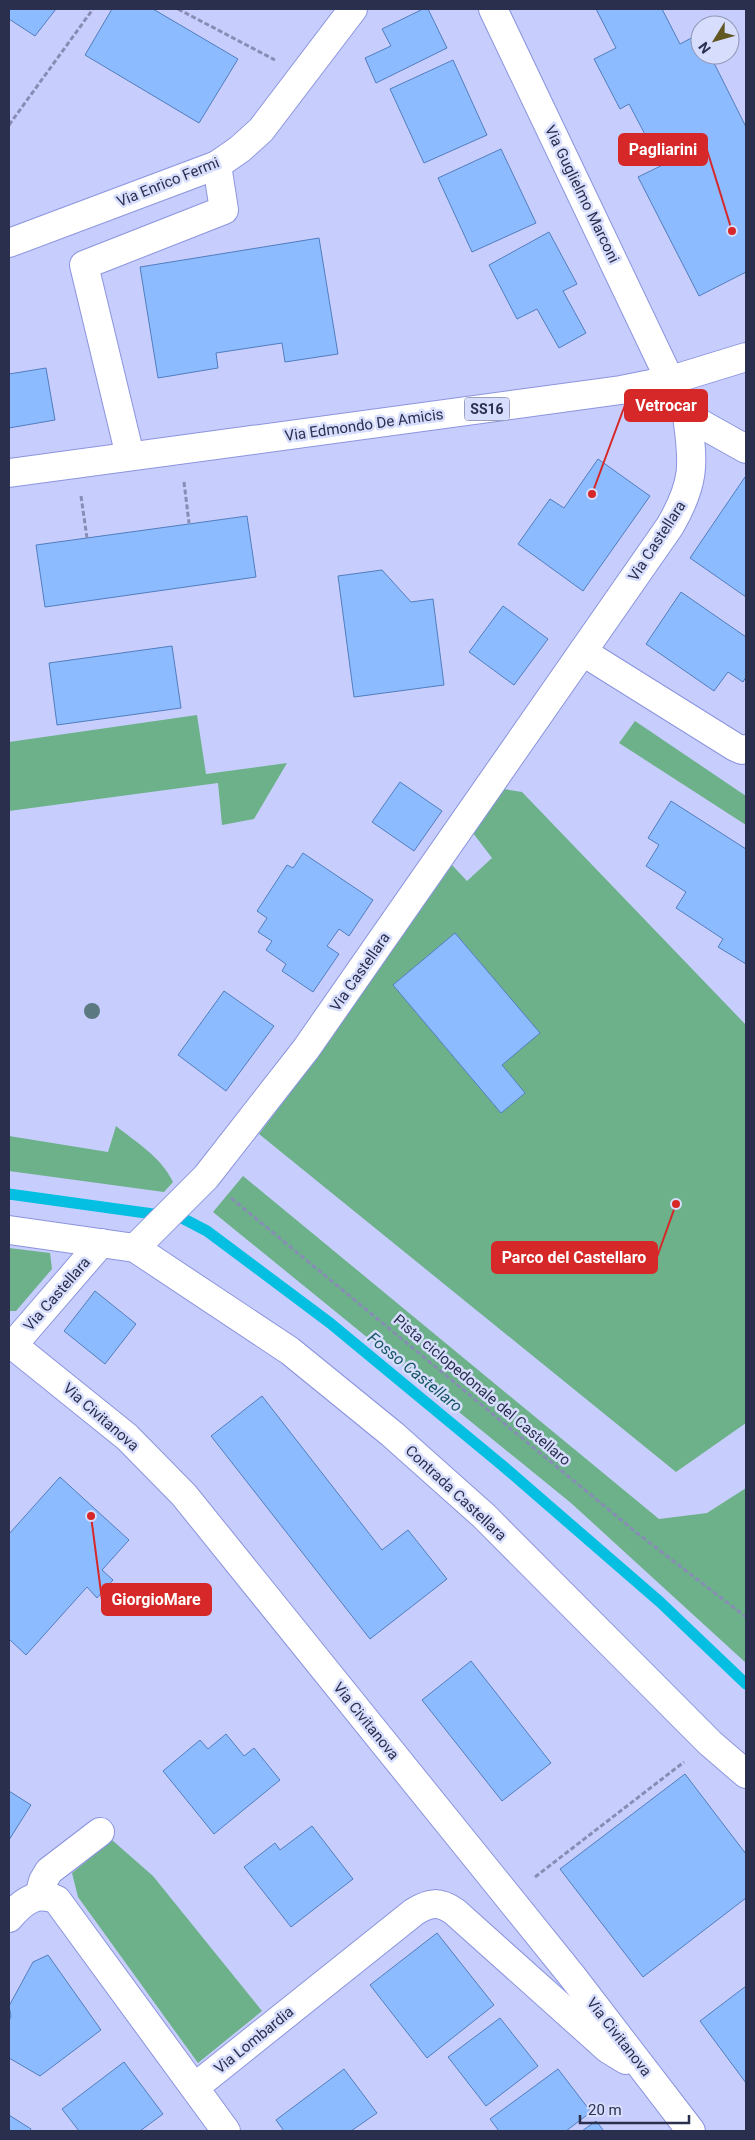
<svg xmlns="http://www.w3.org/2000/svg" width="755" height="2140" viewBox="0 0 755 2140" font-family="Roboto,sans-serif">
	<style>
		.green { fill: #6cb189; fill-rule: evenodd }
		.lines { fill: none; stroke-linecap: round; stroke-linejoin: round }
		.stream { stroke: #04bfe2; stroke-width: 11 }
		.building { fill: #8dbbff; stroke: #527dbd }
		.minor-casing { stroke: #8b94de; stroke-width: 30 }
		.major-casing { stroke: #8b94de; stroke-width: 30 }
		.path { stroke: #878db5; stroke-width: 3; stroke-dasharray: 5 2.5; stroke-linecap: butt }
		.minor { stroke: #fff; stroke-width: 28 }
		.major { stroke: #fff; stroke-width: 28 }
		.tree { fill: #5b7981 }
		.labels { text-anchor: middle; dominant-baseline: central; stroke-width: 5; stroke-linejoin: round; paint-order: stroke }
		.shield { fill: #d7ddfc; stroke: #5f6382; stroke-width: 1 }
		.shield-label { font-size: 14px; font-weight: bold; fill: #2b2f4e }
		.street-label { font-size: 15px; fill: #2b2f4e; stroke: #d7ddfc }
		.water-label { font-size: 16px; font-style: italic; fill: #185564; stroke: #d7ddfc }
		.leader { fill: none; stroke: #d62828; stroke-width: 2 }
		.callout-dot { fill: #d62828; stroke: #d7ddfc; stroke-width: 2 }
		.callout { fill: #d62828; stroke: #d62828; stroke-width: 2 }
		.callout-label { font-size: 16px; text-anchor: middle; font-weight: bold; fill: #fff }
	</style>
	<rect width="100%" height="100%" fill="#c7cefd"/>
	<g class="green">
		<polygon points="197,715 206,774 287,763 254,819 222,825 218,783 9,811 9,742"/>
		<polygon points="635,721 746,796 746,825 619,743"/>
		<path d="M504 789 522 792 746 1025V1423L676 1472 259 1134 321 1052 452 865 467 881 492 858 473 833ZM455 933 539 1032 502 1065 525 1093 501 1113 393 985Z"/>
		<path d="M116 1126C137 1143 161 1157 173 1182L164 1192 9 1171V1136L108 1152Z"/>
		<polygon points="243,1176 659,1519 707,1513 746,1488 746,1663 571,1503 213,1212"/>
		<polygon points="9,1248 50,1253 52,1269 16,1311 9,1311"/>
		<polygon points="112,1840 153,1876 262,2011 198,2063 78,1897 72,1873"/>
	</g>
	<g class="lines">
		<polyline class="stream" points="9,1194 182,1218 207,1231 330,1323 503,1466 660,1602 746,1684"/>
	</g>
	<g class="building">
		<polygon points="9,9 56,9 35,36 9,19"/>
		<polygon points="112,9 153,9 238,59 199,123 85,55"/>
		<polygon points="423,9 428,9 447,48 376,83 365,58 391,46 382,29"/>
		<polygon points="596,9 662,9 680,44 699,34 700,55 710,55 746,127 746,272 699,296 638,177 677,158 674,151 658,159 629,104 620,109 594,59 616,48"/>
		<polygon points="453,60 487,135 424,163 390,89"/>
		<polygon points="501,149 536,223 472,252 438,178"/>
		<polygon points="549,232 577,284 563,291 586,333 559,348 537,309 517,319 489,265"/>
		<polygon points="319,238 338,354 285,362 282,343 216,353 218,368 158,378 140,267"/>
		<polygon points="46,368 55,420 9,428 9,374"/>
		<polygon points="598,459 650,496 583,591 518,544 550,499 564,508"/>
		<polygon points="745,477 746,478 746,597 690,558"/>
		<polygon points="247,516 256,577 45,607 36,545"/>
		<polygon points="382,570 411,602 433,599 444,685 354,697 338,576"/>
		<polygon points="681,592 746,637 746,677 743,682 728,672 714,691 646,644"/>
		<polygon points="503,606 548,639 514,685 469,652"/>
		<polygon points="172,646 181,708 57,725 49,663"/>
		<polygon points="400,782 442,811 414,851 372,822"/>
		<polygon points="671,801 746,849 746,964 718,947 723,939 676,908 686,892 646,866 659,845 648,838"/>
		<polygon points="303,853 373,900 349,936 339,929 327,946 339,954 313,992 282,971 286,964 266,950 272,941 258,932 267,918 257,911 287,865 293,868"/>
		<polygon points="455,933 540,1033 502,1065 525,1093 501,1113 393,985"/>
		<polygon points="224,991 274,1026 226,1091 178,1055"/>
		<polygon points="95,1291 136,1324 105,1364 64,1331"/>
		<polygon points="262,1396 382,1550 408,1530 447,1579 370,1639 211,1436"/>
		<polygon points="60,1477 129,1540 102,1570 113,1580 97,1598 87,1587 26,1655 9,1639 9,1534"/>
		<polygon points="471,1661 551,1763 502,1801 422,1700"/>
		<polygon points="226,1734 244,1756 254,1748 280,1780 214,1834 163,1771 200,1740 208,1749"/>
		<polygon points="685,1774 746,1854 746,1898 643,1977 560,1869"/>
		<polygon points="9,1791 31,1805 9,1840"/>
		<polygon points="312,1826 353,1879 291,1927 244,1867 275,1843 280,1850"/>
		<polygon points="437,1933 494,2005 427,2058 370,1985"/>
		<polygon points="48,1955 101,2030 40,2076 9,2058 9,2021 11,2016 9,2006 33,1962"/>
		<polygon points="746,1986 746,2083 700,2021"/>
		<polygon points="500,2018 538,2066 486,2106 448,2057"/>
		<polygon points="124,2062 163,2114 140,2131 79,2131 62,2109"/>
		<polygon points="344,2069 377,2113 351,2131 284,2131 276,2120"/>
		<polygon points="558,2069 591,2112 566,2131 499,2131 490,2119"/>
		<polygon points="9,2115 31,2129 30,2131 9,2131"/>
		<polygon points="596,2121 604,2131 582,2131"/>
	</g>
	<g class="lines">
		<defs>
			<g id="minor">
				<polyline points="9,243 217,165 240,149 261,130 353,9"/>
				<polyline points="687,416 746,449"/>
				<polyline points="130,456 84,265 224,210 217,165"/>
				<polyline points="583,652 735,747 742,750 746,749"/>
				<polyline points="9,1230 135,1248 290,1351 392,1434 484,1516 710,1743 746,1774"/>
				<path d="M135 1248 206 1177 306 1049 670 526C695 483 694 464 687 416L493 9"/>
				<polyline points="9,1342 127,1437 184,1495 572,1976 691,2131"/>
				<polyline points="13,1345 101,1243"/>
				<polyline points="39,1896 43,1881 49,1871 100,1832"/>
				<path d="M9 1918C22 1902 37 1890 57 1900L226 2131"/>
				<path d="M195 2087 414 1912C430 1902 439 1901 455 1912L608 2049 626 2060"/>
			</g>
			<polyline id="major" points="9,473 621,390 671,380 746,357"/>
		</defs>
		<use href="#minor" class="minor-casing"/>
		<use href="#major" class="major-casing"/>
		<g class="path">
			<polyline points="178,9 275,60"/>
			<polyline points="9,125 93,9"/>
			<polyline points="184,482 189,523"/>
			<polyline points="81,496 87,538"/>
			<polyline points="231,1198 637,1533 746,1617"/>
			<polyline points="535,1877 684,1762"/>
		</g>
		<use href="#minor" class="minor"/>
		<use href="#major" class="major"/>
	</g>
	<circle class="tree" cx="92" cy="1011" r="8"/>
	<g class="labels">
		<rect class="shield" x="464.5" y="397.5" width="45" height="23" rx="4"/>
		<g class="shield-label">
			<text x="487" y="409">SS16</text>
		</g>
		<g class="street-label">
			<text transform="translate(168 182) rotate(-22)">Via Enrico Fermi</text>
			<text transform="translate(582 194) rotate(64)">Via Guglielmo Marconi</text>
			<text transform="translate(364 425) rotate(-8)">Via Edmondo De Amicis</text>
			<text transform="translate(657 541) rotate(-57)">Via Castellara</text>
			<text transform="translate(360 972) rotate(-55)">Via Castellara</text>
			<text transform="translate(57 1294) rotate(-49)">Via Castellara</text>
			<text transform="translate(482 1390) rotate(40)">Pista ciclopedonale del Castellaro</text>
			<text transform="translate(101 1417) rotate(41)">Via Civitanova</text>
			<text transform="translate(456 1493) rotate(43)">Contrada Castellara</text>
			<text transform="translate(366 1721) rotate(51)">Via Civitanova</text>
			<text transform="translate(619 2037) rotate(52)">Via Civitanova</text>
			<text transform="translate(254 2040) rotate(-39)">Via Lombardia</text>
		</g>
		<g class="water-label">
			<text transform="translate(415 1372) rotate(39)">Fosso Castellaro</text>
		</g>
	</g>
	<path class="leader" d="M732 231L707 150M592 494L625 405M676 1204L657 1257M91 1516L102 1600"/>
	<g class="callout-dot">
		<circle cx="732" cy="231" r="5"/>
		<circle cx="592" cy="494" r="5"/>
		<circle cx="676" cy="1204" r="5"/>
		<circle cx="91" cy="1516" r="5"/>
	</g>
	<g class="callout">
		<rect x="619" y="134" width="88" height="31" rx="5"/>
		<rect x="625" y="390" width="82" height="31" rx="5"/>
		<rect x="492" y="1242" width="165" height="31" rx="5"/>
		<rect x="102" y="1584" width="109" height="31" rx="5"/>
	</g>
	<g class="callout-label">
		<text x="663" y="155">Pagliarini</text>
		<text x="666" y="411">Vetrocar</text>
		<text x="574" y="1263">Parco del Castellaro</text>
		<text x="156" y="1605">GiorgioMare</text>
	</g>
	<rect width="755" height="2140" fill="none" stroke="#2b2f4e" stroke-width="20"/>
	<g transform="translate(715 40) rotate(233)"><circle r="24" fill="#d7ddfc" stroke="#9297b6"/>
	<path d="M0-4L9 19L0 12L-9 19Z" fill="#615723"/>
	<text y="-8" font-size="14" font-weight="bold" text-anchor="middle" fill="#2b2f4e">N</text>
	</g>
	<path d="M580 2115v8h109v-8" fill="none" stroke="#2b2f4e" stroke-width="2.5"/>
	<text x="588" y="2115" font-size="15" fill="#2b2f4e" stroke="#d7ddfc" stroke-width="4" paint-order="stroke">20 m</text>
</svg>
